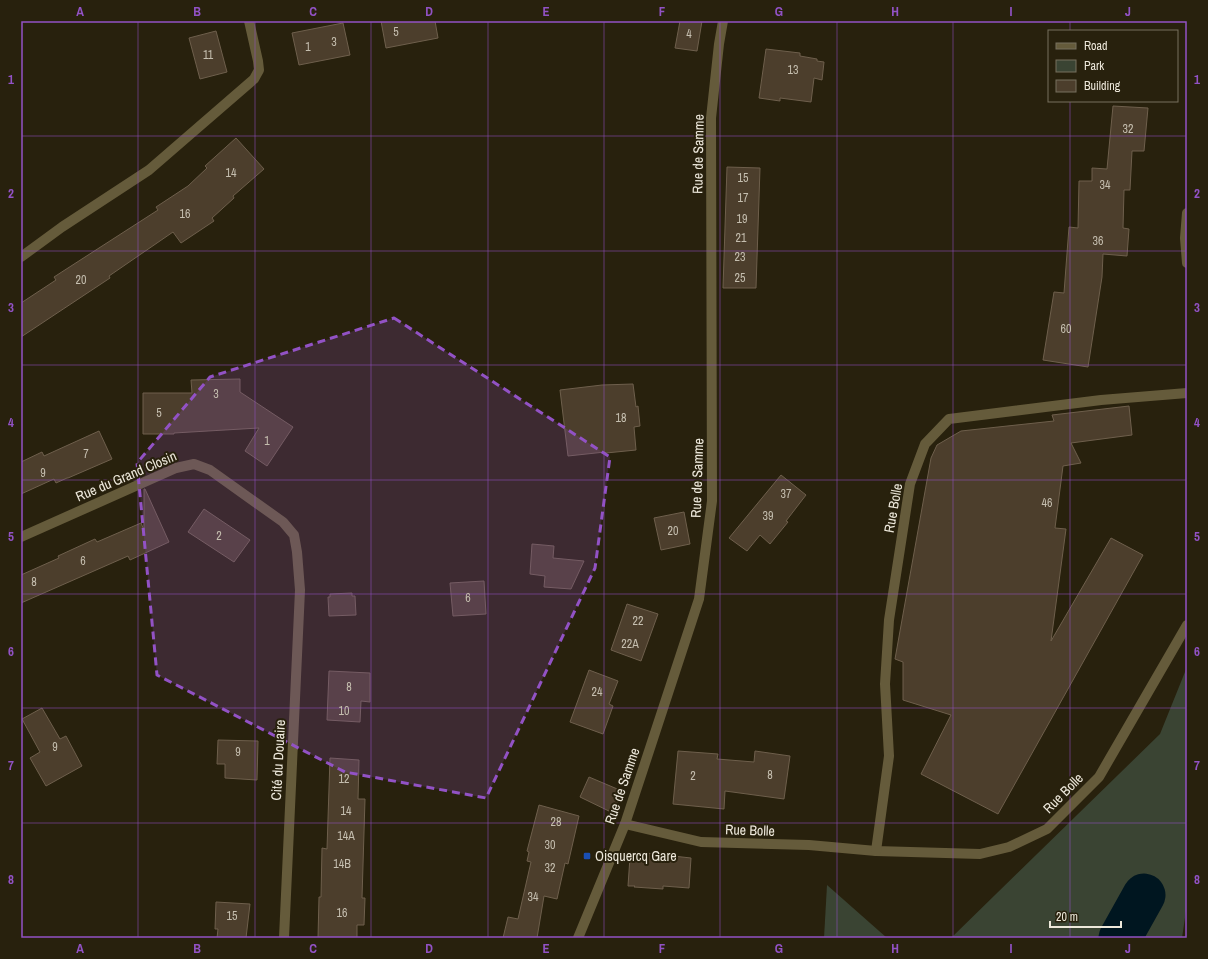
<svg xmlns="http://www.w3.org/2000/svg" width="1208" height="959" viewBox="0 0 1208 959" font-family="'Archivo Narrow',sans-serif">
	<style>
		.green { fill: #3a4433 }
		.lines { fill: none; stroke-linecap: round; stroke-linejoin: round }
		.river { stroke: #001620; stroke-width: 43 }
		.building { fill: #4c3e2c; stroke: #6e5f4c }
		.minor { stroke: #655b3b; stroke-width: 10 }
		.tertiary { stroke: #655b3b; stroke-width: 10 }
		.marked { fill: #9252c5; fill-opacity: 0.2; stroke: #9252c5; stroke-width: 3; stroke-dasharray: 8 5; stroke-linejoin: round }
		.grid { fill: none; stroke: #9252c5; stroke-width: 1; stroke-opacity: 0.55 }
		.transit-dot { fill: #1a4fb4; stroke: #28210d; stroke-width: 1.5 }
		.labels { text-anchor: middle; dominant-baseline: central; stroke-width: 4; stroke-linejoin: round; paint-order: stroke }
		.number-label { font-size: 12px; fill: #c5beaf }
		.street-label { font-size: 14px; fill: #ede8db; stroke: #28210d }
		.poi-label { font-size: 14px; fill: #ede8db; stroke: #28210d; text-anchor: start }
		.neatline { fill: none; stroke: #9252c5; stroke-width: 1.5 }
		.grid-label { font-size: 13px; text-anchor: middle; font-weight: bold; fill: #9252c5 }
	</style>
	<rect width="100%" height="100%" fill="#28210d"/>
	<g class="green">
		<polygon points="1187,667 1187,904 1182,938 951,938 1160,734"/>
		<polygon points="827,885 887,938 824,938"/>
	</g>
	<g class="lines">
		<polyline class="river" points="1120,938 1144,895"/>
	</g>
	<g class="building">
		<polygon points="381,21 435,21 438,38 386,48"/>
		<polygon points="680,21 702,21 697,51 675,48"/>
		<polygon points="343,23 350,55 299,65 292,33"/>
		<polygon points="216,31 227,72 200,79 189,38"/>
		<polygon points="766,49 800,53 800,56 817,59 817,61 824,62 822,80 814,78 811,102 780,98 780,101 759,98"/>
		<polygon points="1113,106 1148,108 1144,151 1132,151 1130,190 1124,190 1123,228 1129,229 1127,256 1103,254 1102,277 1088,367 1043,360 1054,292 1064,293 1069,227 1078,228 1079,181 1092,181 1092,168 1107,169"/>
		<polygon points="236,138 264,169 233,196 234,198 212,218 214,221 181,243 173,232 109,276 110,278 21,337 21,303 56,280 54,277 158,210 156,207 188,186 207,168 205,166"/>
		<polygon points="727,167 760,168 756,288 723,288"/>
		<polygon points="240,379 240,392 293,427 267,466 245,451 259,428 174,433 174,434 143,434 143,393 192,393 191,380"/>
		<polygon points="633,384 636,407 638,406 640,426 634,427 636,450 606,453 605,452 568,456 560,390 602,385"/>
		<polygon points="1129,406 1132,435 1071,443 1081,463 1063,466 1055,528 1066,529 1051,641 1111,538 1143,555 998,814 921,774 951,715 903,700 903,662 895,659 931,458 937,445 961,431 1054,421 1052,415"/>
		<polygon points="99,431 112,459 68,478 67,478 56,483 54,479 21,494 21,462 42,452 44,456"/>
		<polygon points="781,475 806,495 786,521 788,522 770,544 760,535 747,551 729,538"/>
		<polygon points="144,489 145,489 169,542 130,560 128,556 21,603 21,575 59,558 58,556 95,539 97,542 141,523 144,530"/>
		<polygon points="204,509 250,540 234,562 188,532"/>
		<polygon points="684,512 690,544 661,550 654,518"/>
		<polygon points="532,544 554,546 553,558 584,561 571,589 544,587 545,576 530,574"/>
		<polygon points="484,581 486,614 453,616 450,583"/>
		<polygon points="352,593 352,596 355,596 356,615 329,616 328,597 330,597 330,594"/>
		<polygon points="627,604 658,614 641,661 611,650"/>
		<polygon points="589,670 618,681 609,704 613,706 603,734 570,722"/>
		<polygon points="329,671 370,673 370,702 361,701 360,722 327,720"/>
		<polygon points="42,708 60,739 66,736 82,766 46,786 30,758 40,752 22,719"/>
		<polygon points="218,740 258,741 257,780 225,778 225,764 217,764"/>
		<polygon points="678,751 718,754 717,759 754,762 755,751 790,756 784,799 725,791 724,809 673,804"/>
		<polygon points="330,758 359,760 358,799 365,799 362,898 365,898 364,925 357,925 357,938 318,938 319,897 321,897 322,848 327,849"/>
		<polygon points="589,777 622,791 613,813 580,797"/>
		<polygon points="539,805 579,816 568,864 565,863 557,899 544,896 537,938 503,938 508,917 518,919 531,862 527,861 529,852 527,851"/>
		<polygon points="637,852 691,858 689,888 663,886 663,889 634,887 635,886 628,886 630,857"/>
		<polygon points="216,902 250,904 246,938 217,938 218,929 215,929"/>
	</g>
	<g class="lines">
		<g class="minor">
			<polyline points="1187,213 1185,238 1187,263"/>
			<polyline points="21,257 62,227 149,170 254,79 259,70 258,61 249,21"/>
			<polyline points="21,537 176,468 194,464 210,470 283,522 294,535 297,552 300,590 284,938"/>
			<polyline points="625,824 701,842 809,845 876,851 980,854 1009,847 1047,829 1099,777 1187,625"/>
			<polyline points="578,938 625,824 699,599 712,501 711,118 719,44 723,21"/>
		</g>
		<polyline class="tertiary" points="876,851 889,756 885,684 889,620 910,484 925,444 949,419 1101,400 1187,393"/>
	</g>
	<path class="marked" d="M394 318 610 457 595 568 486 798 345 772 157 675 137 463 210 377Z"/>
	<path class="grid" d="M138 21V938M255 21V938M371 21V938M488 21V938M604 21V938M720 21V938M837 21V938M953 21V938M1070 21V31M1070 101V938M21 136H1187M21 251H1187M21 365H1187M21 480H1187M21 594H1187M21 708H1187M21 823H1187"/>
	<rect class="transit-dot" x="583" y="852" width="8" height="8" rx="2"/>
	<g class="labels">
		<g class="number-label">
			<text x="396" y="32">5</text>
			<text x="689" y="34">4</text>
			<text x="334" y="42">3</text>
			<text x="308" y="47">1</text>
			<text x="208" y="55">11</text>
			<text x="793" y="70">13</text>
			<text x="1128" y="129">32</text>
			<text x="231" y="173">14</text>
			<text x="743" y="178">15</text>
			<text x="1105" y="185">34</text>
			<text x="743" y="198">17</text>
			<text x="185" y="214">16</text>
			<text x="742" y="219">19</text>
			<text x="741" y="238">21</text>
			<text x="1098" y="241">36</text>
			<text x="740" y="257">23</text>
			<text x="740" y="278">25</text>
			<text x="81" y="280">20</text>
			<text x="1066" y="329">60</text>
			<text x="216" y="394">3</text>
			<text x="159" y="413">5</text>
			<text x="621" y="418">18</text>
			<text x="267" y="441">1</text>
			<text x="86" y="454">7</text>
			<text x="43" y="473">9</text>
			<text x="786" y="494">37</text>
			<text x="1047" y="503">46</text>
			<text x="768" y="516">39</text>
			<text x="673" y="531">20</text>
			<text x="219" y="536">2</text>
			<text x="83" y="561">6</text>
			<text x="34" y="582">8</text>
			<text x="468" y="598">6</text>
			<text x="638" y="621">22</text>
			<text x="630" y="644">22A</text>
			<text x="349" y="687">8</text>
			<text x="597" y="692">24</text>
			<text x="344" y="711">10</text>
			<text x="55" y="747">9</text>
			<text x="238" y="752">9</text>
			<text x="770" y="775">8</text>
			<text x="693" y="776">2</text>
			<text x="344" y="779">12</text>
			<text x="346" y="811">14</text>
			<text x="556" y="822">28</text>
			<text x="346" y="836">14A</text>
			<text x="550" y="845">30</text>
			<text x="342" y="864">14B</text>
			<text x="550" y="868">32</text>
			<text x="533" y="897">34</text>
			<text x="342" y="913">16</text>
			<text x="232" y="916">15</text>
		</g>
		<g class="street-label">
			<text transform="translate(698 154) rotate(-89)">Rue de Samme</text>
			<text transform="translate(126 476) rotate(-23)">Rue du Grand Closin</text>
			<text transform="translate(697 478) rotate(-88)">Rue de Samme</text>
			<text transform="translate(893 508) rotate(-80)">Rue Bolle</text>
			<text transform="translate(278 760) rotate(-87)">Cité du Douaire</text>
			<text transform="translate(622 786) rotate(-71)">Rue de Samme</text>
			<text transform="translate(1063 793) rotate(-45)">Rue Bolle</text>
			<text transform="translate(750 830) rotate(2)">Rue Bolle</text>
		</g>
		<g class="poi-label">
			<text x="595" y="856">Oisquercq Gare</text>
		</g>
	</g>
	<rect width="1208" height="959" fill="none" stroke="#28210d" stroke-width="44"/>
	<rect x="1048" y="30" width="130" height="72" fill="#28210d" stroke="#77715f"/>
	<rect x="1056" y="43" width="20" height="6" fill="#655b3b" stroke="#77715f"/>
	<text x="1084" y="50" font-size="12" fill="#ede8db">Road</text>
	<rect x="1056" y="60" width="20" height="12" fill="#3a4433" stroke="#77715f"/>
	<text x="1084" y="70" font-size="12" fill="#ede8db">Park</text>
	<rect x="1056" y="80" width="20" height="12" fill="#4c3e2c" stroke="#77715f"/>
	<text x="1084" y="90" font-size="12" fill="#ede8db">Building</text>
	<path d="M1050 921v6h71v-6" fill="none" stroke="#ede8db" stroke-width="2"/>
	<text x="1056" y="921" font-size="12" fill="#ede8db" stroke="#28210d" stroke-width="3" paint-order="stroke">20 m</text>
	<rect x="22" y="22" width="1164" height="915" class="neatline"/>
	<g class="grid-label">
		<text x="80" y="16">A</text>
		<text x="197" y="16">B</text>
		<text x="313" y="16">C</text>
		<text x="429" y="16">D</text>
		<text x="546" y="16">E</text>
		<text x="662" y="16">F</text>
		<text x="779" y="16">G</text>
		<text x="895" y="16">H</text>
		<text x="1011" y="16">I</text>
		<text x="1128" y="16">J</text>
		<text x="11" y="84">1</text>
		<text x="1197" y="84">1</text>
		<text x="11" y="198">2</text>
		<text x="1197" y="198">2</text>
		<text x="11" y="312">3</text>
		<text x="1197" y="312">3</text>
		<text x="11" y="427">4</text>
		<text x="1197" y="427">4</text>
		<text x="11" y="541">5</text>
		<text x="1197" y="541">5</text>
		<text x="11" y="656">6</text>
		<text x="1197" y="656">6</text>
		<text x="11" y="770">7</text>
		<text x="1197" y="770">7</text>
		<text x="11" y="884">8</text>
		<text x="1197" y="884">8</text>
		<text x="80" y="953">A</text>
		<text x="197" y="953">B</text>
		<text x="313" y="953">C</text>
		<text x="429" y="953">D</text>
		<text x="546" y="953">E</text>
		<text x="662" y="953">F</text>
		<text x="779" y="953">G</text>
		<text x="895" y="953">H</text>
		<text x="1011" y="953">I</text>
		<text x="1128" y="953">J</text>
	</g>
</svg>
